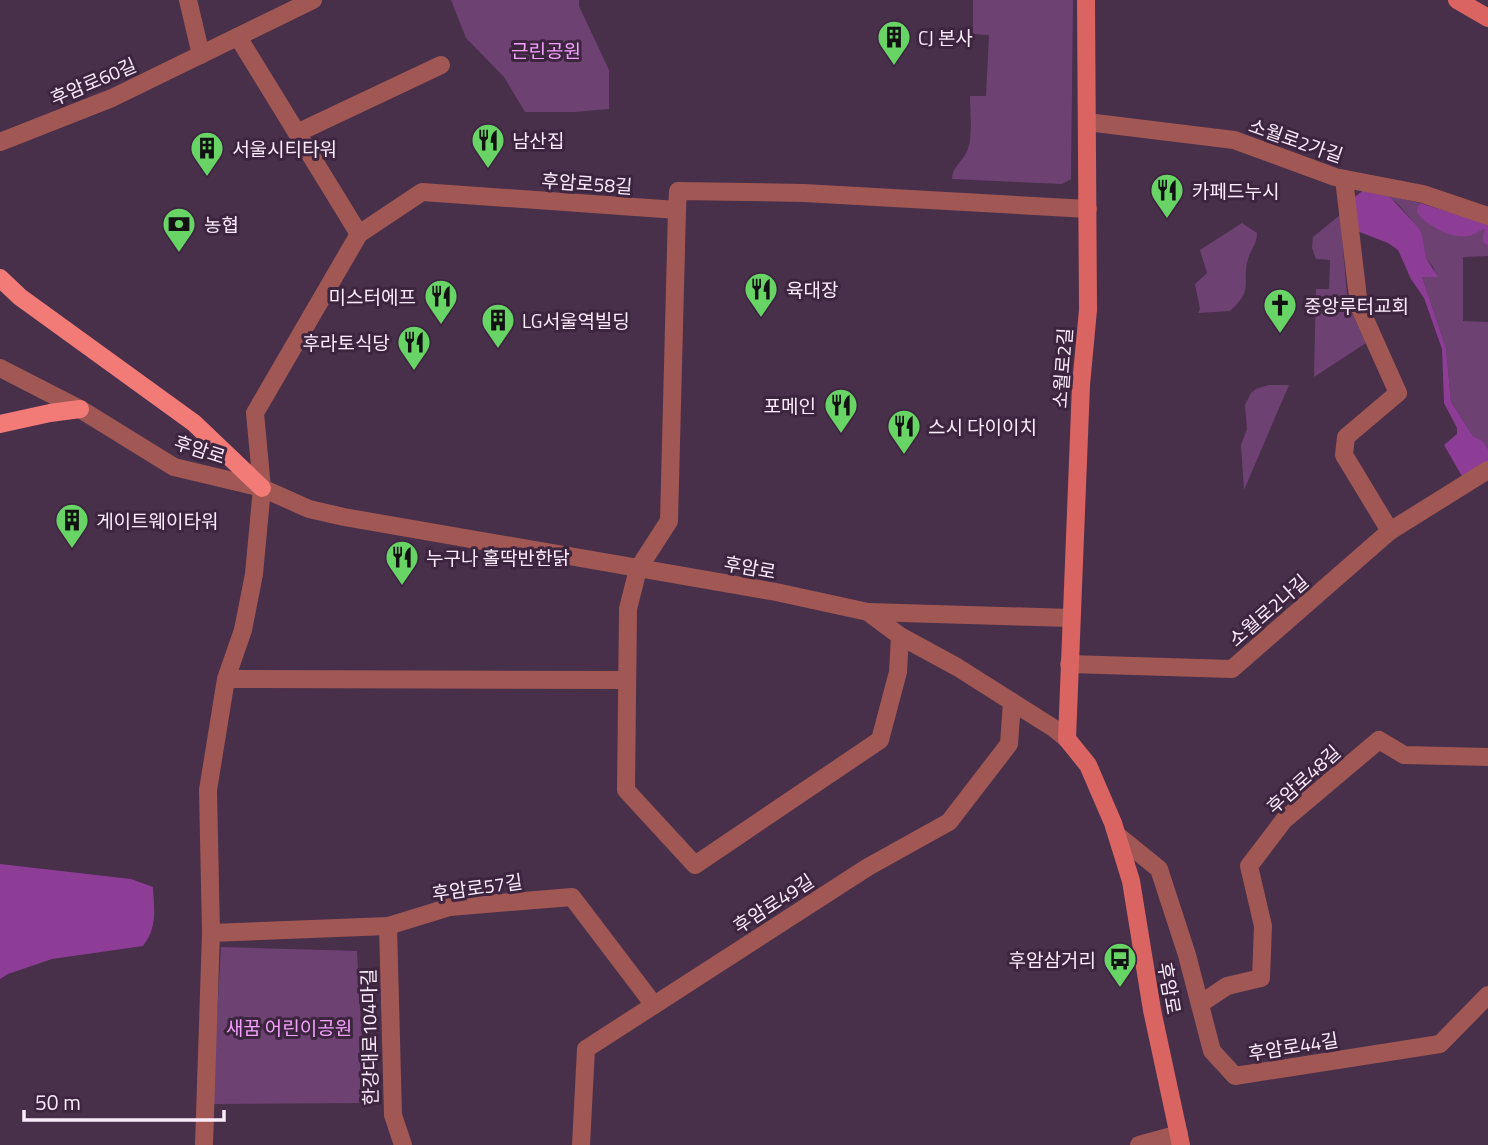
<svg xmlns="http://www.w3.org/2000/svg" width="1488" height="1145" viewBox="0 0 1488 1145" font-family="'Titillium Web','Noto Sans KR',sans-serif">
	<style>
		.green { fill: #6e4173 }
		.forest { fill: #8d3d96 }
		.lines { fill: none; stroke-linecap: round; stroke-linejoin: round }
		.minor { stroke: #a15754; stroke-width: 18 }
		.tertiary { stroke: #a15754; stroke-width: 18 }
		.secondary { stroke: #d96461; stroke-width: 18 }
		.primary { stroke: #f37b77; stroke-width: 18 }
		.labels { text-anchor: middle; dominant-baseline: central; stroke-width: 6; stroke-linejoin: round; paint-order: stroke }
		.poi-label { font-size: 19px; fill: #fbebfc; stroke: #3d2540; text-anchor: start }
		.park-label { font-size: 19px; fill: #f3a2fc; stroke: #3d2540 }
		.street-label { font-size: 19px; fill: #fbebfc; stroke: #3d2540 }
	</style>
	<rect width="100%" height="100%" fill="#482f4a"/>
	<g class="green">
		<polygon points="451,0 579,0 579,6 609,70 609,109 574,112 525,112 504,77 466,38"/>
		<path d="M973 0H1073L1071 179 1062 184 952 179C952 167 964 160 968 149 973 133 970 113 970 96H986L989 35 973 34Z"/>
		<polygon points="1386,195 1420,203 1417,208 1435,228 1446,232 1471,235 1485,228 1483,242 1488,246 1488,256 1463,257 1463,321 1488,322 1488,449 1483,441 1473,436 1451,402 1446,348 1422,277 1437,277 1433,267 1426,258 1418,227 1397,203"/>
		<polygon points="1340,215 1348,305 1366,343 1314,377 1316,289 1329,289 1330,260 1316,259 1312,248 1313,237"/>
		<path d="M1242 223 1257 233C1257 244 1251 249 1248 259 1241 284 1255 288 1230 311L1198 313 1200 309 1195 284 1207 273 1200 250Z"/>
		<polygon points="1269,385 1289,385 1244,490 1241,445 1247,429 1245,405 1251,393 1256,389"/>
		<polygon points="221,947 357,951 365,1103 212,1104"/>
	</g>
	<g class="forest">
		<polygon points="1365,189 1390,197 1418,227 1422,235 1426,258 1438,277 1422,277 1446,348 1451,402 1473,436 1483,441 1488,449 1488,461 1463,478 1444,445 1457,434 1457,428 1444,403 1442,349 1424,298 1411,279 1398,250 1388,243 1357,231 1352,199"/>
		<path d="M1420 203 1488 224V246L1483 242V235L1485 229C1479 231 1474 235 1468 236 1452 239 1426 226 1417 212V208Z"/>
		<path d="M0 864 131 879 153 887C154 911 158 926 143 946L52 959 8 974 0 979Z"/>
	</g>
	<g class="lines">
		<g class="minor">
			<polyline points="188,0 201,55"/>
			<polyline points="238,37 359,234"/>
			<polyline points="1087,122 1234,140 1335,177 1423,194 1488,216"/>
			<polyline points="297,133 441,65"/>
			<polyline points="0,142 112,98 313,0"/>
			<polyline points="1344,179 1359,306 1398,393 1346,437 1344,455 1390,531"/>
			<polyline points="677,210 669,521 638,569 628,609 626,790 695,865 880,740 898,672 900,636"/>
			<polyline points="1069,664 1232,669 1390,531 1488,470"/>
			<polyline points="226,679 627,680"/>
			<polyline points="1117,835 1159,869 1187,955 1212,1051 1235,1076 1440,1044 1488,995"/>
			<polyline points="388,926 393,1115 403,1145"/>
			<polyline points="211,933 388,926 450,907 572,897 654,1005"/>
			<polyline points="1200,1004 1227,986 1261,978 1263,926 1249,866 1284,820 1379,740 1404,755 1488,757"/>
			<polyline points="204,1145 211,933 208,790 226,679 243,630 254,574 262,488 255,413 359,234 422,192 677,210 678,191 804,193 1088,209"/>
			<polyline points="581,1145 586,1049 868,867 949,822 1009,744 1012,702"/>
			<polyline points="1139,1145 1179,1134"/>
		</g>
		<g class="tertiary">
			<polyline points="0,368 80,409 174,467 262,488 309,509 344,517 776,592 868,612 900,636 957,667 1055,729 1067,739"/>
			<polyline points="868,612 1071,618"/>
		</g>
		<g class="secondary">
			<polyline points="1086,0 1088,310 1081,385 1067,739 1088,765 1113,823 1131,881 1152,1010 1181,1145"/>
			<polyline points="1457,0 1488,18"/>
		</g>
		<g class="primary">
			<polyline points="0,278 20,297 194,423 262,488"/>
			<polyline points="0,424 50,413 80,409"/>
		</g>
	</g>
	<defs>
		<symbol id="building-pin" viewBox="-11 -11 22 30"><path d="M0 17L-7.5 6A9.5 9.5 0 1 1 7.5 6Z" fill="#67d465" stroke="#3d2540"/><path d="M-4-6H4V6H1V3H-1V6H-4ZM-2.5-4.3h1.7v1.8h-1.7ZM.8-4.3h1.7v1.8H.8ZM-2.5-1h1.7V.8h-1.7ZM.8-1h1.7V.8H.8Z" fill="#111"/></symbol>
		<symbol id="restaurant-pin" viewBox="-11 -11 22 30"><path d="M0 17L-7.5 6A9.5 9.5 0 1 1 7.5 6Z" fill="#67d465" stroke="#3d2540"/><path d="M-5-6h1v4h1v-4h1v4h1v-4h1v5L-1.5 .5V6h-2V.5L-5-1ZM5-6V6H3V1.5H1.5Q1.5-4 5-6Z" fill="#111"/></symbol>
		<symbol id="bank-pin" viewBox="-11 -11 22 30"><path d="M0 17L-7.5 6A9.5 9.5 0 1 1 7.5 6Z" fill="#67d465" stroke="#3d2540"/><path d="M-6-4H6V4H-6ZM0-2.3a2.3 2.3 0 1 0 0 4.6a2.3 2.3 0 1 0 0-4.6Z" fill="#111"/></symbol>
		<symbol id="church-pin" viewBox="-11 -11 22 30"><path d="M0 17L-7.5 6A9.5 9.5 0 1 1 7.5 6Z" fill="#67d465" stroke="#3d2540"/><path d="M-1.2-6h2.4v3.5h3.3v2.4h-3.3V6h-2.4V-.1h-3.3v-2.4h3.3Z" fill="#111"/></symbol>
		<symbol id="bus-pin" viewBox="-11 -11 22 30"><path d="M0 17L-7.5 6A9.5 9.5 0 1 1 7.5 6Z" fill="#67d465" stroke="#3d2540"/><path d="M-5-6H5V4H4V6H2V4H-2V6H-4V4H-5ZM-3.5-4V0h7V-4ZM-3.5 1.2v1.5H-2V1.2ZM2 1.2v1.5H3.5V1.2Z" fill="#111"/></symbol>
	</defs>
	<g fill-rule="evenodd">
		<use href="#building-pin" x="875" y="18" width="38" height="52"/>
		<use href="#restaurant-pin" x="469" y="121" width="38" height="52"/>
		<use href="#building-pin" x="188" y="129" width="38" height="52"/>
		<use href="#restaurant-pin" x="1148" y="171" width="38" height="52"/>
		<use href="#bank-pin" x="160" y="205" width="38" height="52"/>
		<use href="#restaurant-pin" x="742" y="270" width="38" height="52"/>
		<use href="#restaurant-pin" x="422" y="277" width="38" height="52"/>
		<use href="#church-pin" x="1261" y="286" width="38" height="52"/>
		<use href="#building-pin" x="479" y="301" width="38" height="52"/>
		<use href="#restaurant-pin" x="395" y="323" width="38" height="52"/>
		<use href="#restaurant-pin" x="822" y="386" width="38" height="52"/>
		<use href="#restaurant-pin" x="885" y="407" width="38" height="52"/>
		<use href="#building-pin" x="53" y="501" width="38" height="52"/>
		<use href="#restaurant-pin" x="383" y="538" width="38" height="52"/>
		<use href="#bus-pin" x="1101" y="940" width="38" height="52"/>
	</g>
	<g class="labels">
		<g class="poi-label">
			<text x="918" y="37">CJ 본사</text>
			<text x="512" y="140">남산집</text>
			<text x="232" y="148">서울시티타워</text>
			<text x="1192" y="190">카페드누시</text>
			<text x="204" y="224">농협</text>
			<text x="786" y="289">육대장</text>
			<text x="416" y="296" text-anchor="end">미스터에프</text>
			<text x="1304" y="305">중앙루터교회</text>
			<text x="522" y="320">LG서울역빌딩</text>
			<text x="390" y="342" text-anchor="end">후라토식당</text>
			<text x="816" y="405" text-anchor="end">포메인</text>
			<text x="928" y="426">스시 다이이치</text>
			<text x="96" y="520">게이트웨이타워</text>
			<text x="426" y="557">누구나 홀딱반한닭</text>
			<text x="1096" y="959" text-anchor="end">후암삼거리</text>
		</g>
		<g class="park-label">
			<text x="546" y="50">근린공원</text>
			<text x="289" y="1027">새꿈 어린이공원</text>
		</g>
		<g class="street-label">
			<text transform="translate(93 81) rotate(-23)">후암로60길</text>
			<text transform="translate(1296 140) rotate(19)">소월로2가길</text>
			<text transform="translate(587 183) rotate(4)">후암로58길</text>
			<text transform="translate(1062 368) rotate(-86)">소월로2길</text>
			<text transform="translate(200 449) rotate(18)">후암로</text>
			<text transform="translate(750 567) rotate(10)">후암로</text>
			<text transform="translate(1268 610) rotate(-41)">소월로2나길</text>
			<text transform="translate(1303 779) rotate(-42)">후암로48길</text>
			<text transform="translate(477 887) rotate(-8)">후암로57길</text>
			<text transform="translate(773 903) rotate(-33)">후암로49길</text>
			<text transform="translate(1170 988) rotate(80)">후암로</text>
			<text transform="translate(369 1037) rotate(-91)">한강대로104마길</text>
			<text transform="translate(1293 1046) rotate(-9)">후암로44길</text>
		</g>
	</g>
	<path d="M24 1110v10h200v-10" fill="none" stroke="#fbebfc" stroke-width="3.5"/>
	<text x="35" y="1110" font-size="21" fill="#fbebfc" stroke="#3d2540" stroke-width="5" paint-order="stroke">50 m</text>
</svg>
